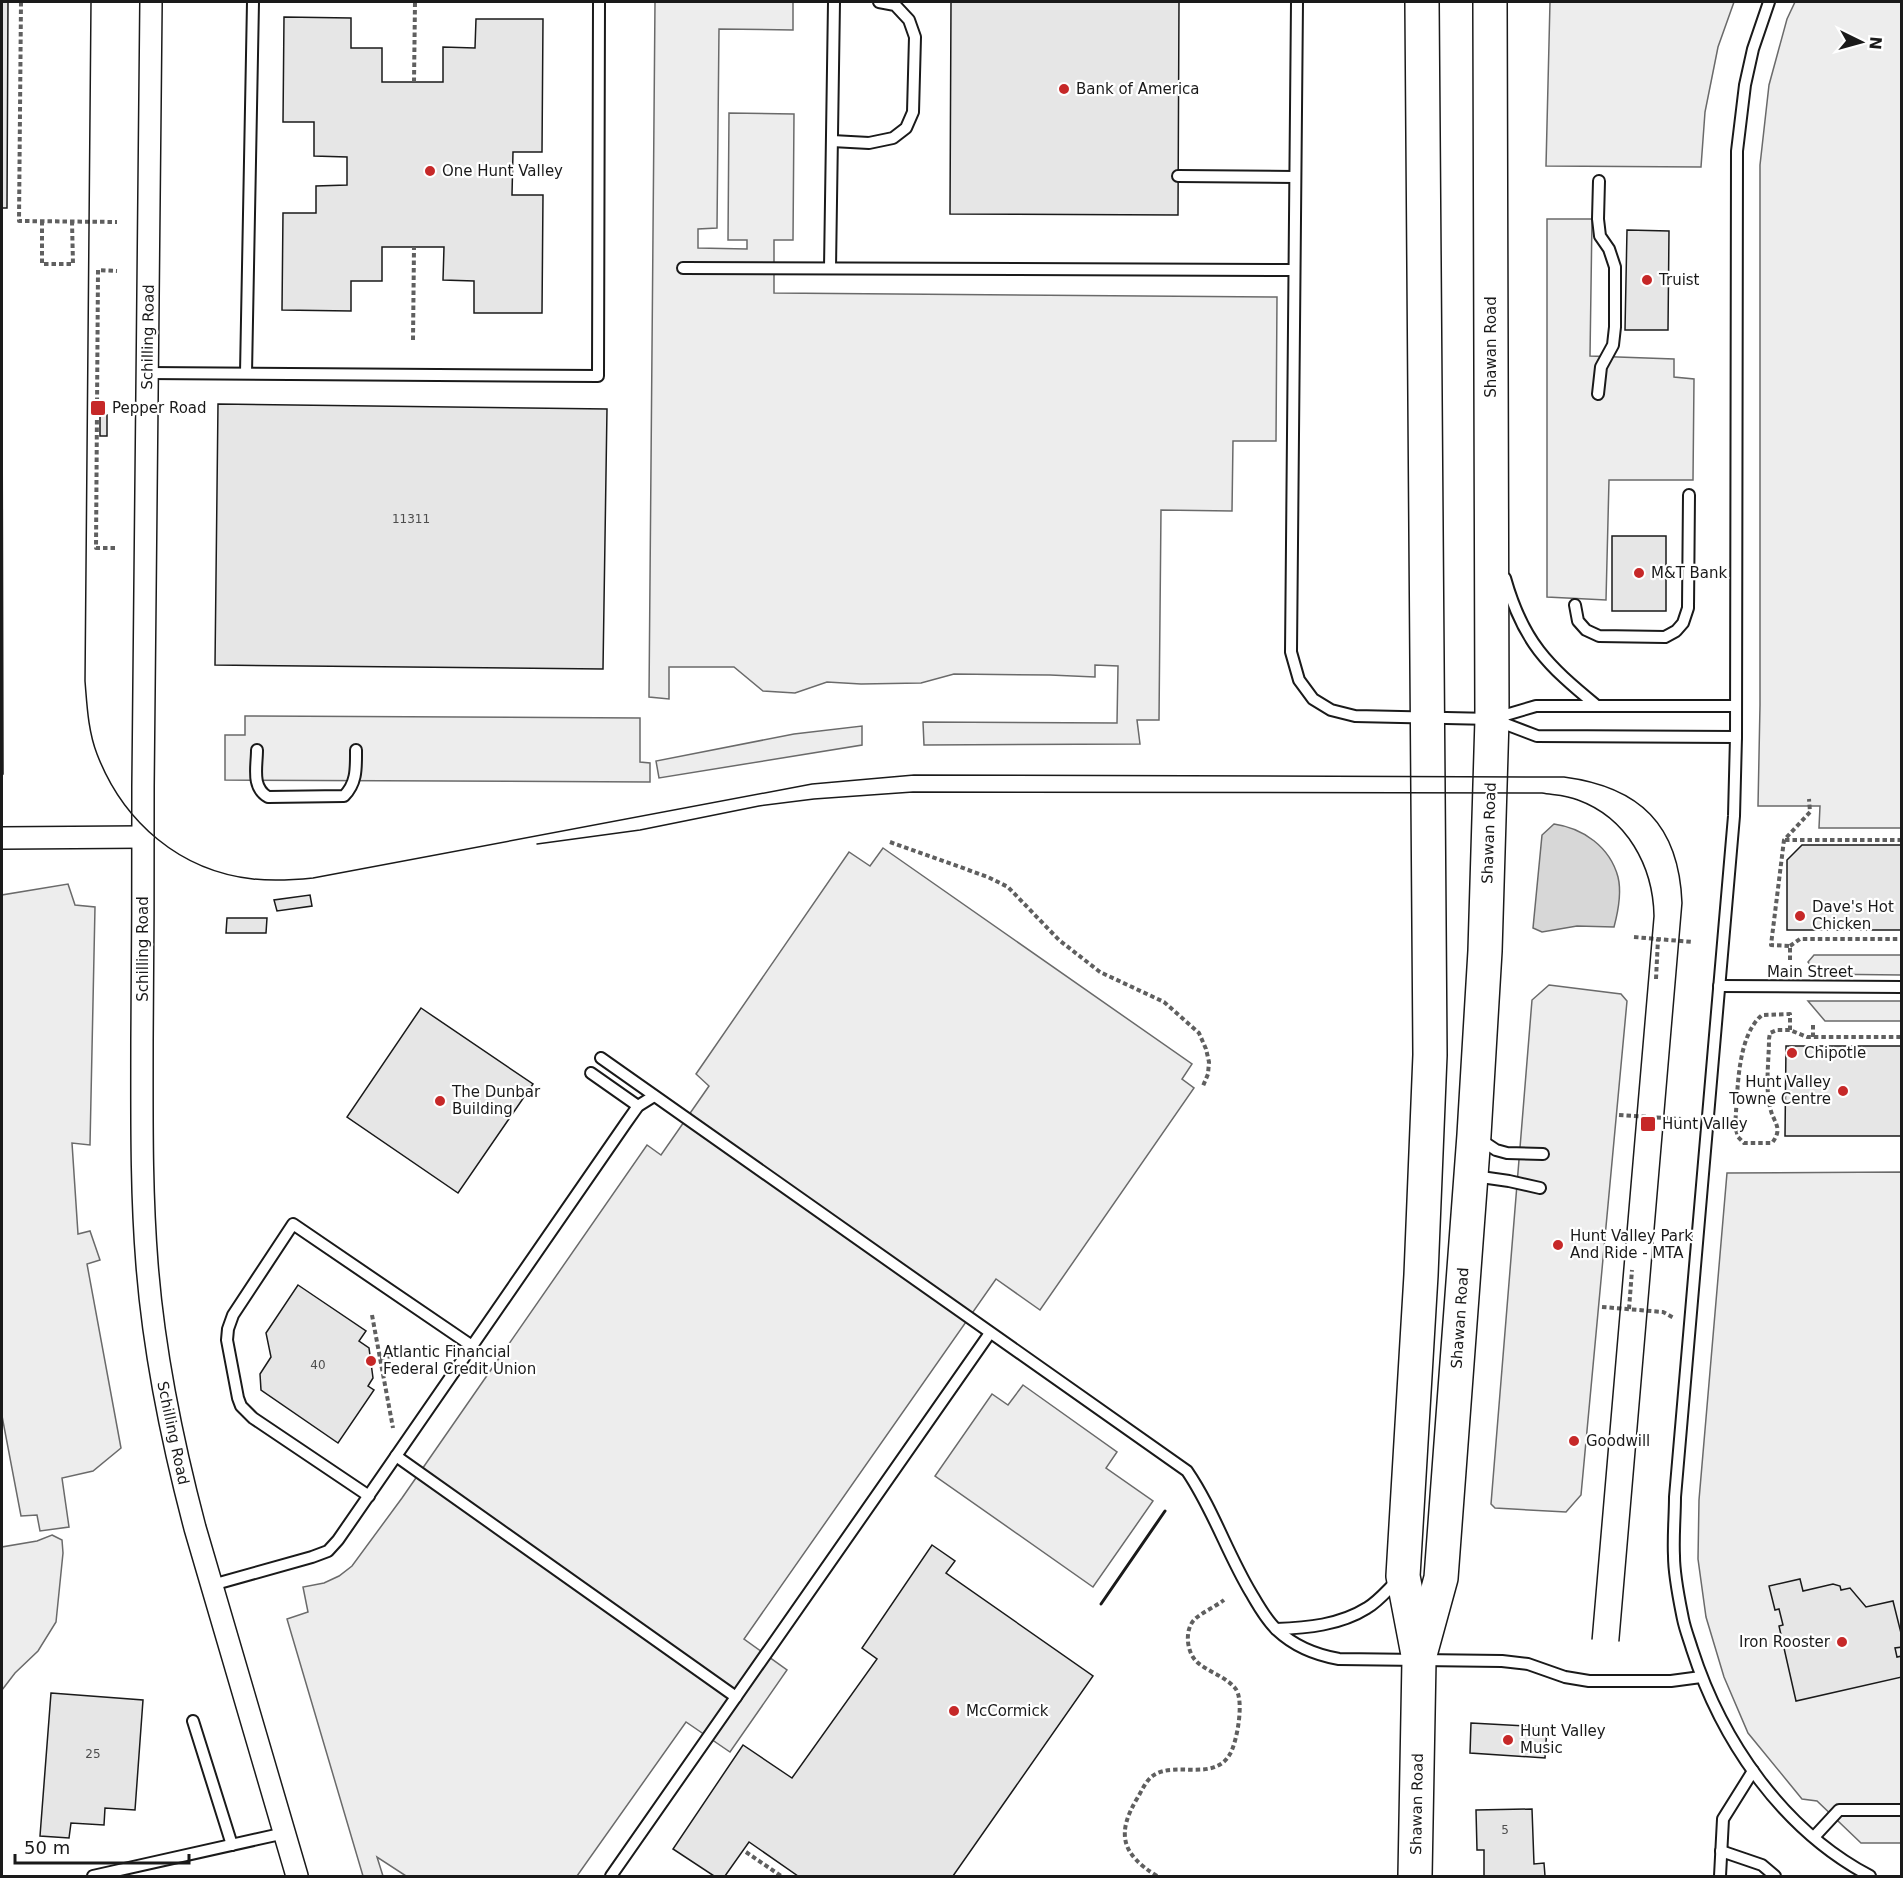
<svg xmlns="http://www.w3.org/2000/svg" width="1903" height="1878" viewBox="0 0 1903 1878" font-family="'DejaVu Sans',sans-serif">
	<style>
		.built { fill: #ededed; stroke: #6a6a6a; stroke-width: 1.5 }
		.water { fill: #d7d7d7; stroke: #6a6a6a; stroke-width: 1.5 }
		.building { fill: #e6e6e6; stroke: #1a1a1a; stroke-width: 1.5 }
		.lines { fill: none; stroke-linecap: round; stroke-linejoin: round }
		.lane-casing { stroke: #1a1a1a; stroke-width: 14 }
		.street-casing { stroke: #1a1a1a; stroke-width: 24 }
		.primary-casing { stroke: #1a1a1a; stroke-width: 36 }
		.path { stroke: #5f5f5f; stroke-width: 4; stroke-dasharray: 4.5 3; stroke-linecap: butt }
		.lane { stroke: #fff; stroke-width: 10 }
		.street { stroke: #fff; stroke-width: 21 }
		.primary { stroke: #fff; stroke-width: 33 }
		.tram { stroke: #1a1a1a; stroke-width: 1.5 }
		.wall { stroke: #1a1a1a; stroke-width: 3 }
		.poi-dot { fill: #c62828; stroke: #fff; stroke-width: 2 }
		.labels { text-anchor: middle; dominant-baseline: central; stroke-width: 4.5; stroke-linejoin: round; paint-order: stroke }
		.number-label { font-size: 12px; fill: #4d4d4d }
		.poi-label { font-size: 15px; fill: #1a1a1a; stroke: #fff; text-anchor: start }
		.street-label { font-size: 15px; fill: #1a1a1a; stroke: #fff }
	</style>
	<rect width="100%" height="100%" fill="#fff"/>
	<g class="built">
		<polygon points="655,2 793,2 793,30 719,29 717,228 698,229 698,248 747,249 747,240 728,240 729,113 794,114 793,240 774,240 774,293 1277,297 1276,441 1233,441 1232,511 1161,510 1159,720 1137,720 1140,744 924,745 923,722 1117,723 1118,666 1095,665 1095,677 1050,675 954,674 921,683 861,684 827,682 795,693 763,691 734,667 669,667 669,699 649,697"/>
		<polygon points="1550,2 1734,2 1718,47 1705,112 1701,167 1546,166"/>
		<polygon points="1795,2 1901,2 1901,828 1819,828 1820,806 1758,806 1760,705 1760,165 1769,85 1787,19"/>
		<polygon points="1547,219 1592,219 1590,356 1674,359 1674,377 1694,379 1693,480 1609,480 1606,600 1547,597"/>
		<polygon points="245,716 640,718 640,762 650,763 650,782 225,780 225,735 245,735"/>
		<polygon points="862,726 862,745 659,778 656,761 794,734"/>
		<polygon points="883,848 1192,1064 1182,1079 1194,1088 1040,1310 996,1279 744,1639 787,1670 730,1752 686,1722 577,1876 406,1876 377,1857 383,1876 363,1876 287,1619 308,1612 303,1587 324,1583 339,1576 352,1566 402,1498 647,1145 661,1155 709,1086 696,1074 849,852 870,866"/>
		<polygon points="68,884 75,905 95,907 90,1145 72,1143 78,1234 90,1231 100,1260 87,1264 121,1448 93,1471 62,1478 69,1527 40,1531 37,1515 21,1516 2,1416 2,895"/>
		<polygon points="1814,955 1901,955 1901,975 1817,974 1808,962"/>
		<polygon points="1549,985 1621,994 1627,1001 1581,1495 1566,1512 1495,1508 1491,1504 1532,1000"/>
		<polygon points="1808,1001 1901,1001 1901,1021 1825,1021"/>
		<polygon points="1901,1172 1901,1843 1861,1843 1817,1801 1802,1799 1748,1733 1724,1677 1706,1617 1698,1559 1699,1500 1727,1173"/>
		<polygon points="1023,1385 1117,1452 1106,1468 1153,1501 1093,1587 935,1476 992,1394 1008,1405"/>
		<polygon points="52,1535 62,1540 63,1553 56,1622 38,1651 15,1673 2,1690 2,1547 37,1541"/>
	</g>
	<path class="water" d="M1554 824C1583 828 1610 847 1618 877 1622 893 1618 912 1614 927L1577 926 1542 932 1533 928 1542 835Z"/>
	<g class="building">
		<polygon points="2,2 8,2 7,208 2,208"/>
		<polygon points="951,2 1179,2 1178,215 950,214"/>
		<polygon points="284,17 351,18 351,48 382,48 382,82 443,82 443,47 475,48 476,19 543,19 542,152 513,152 512,195 543,195 542,313 474,313 474,281 443,280 444,247 382,247 382,281 351,281 351,311 282,310 283,213 316,213 316,186 347,185 347,157 314,156 314,122 283,122"/>
		<polygon points="1627,230 1669,231 1668,330 1625,330"/>
		<polygon points="2,365 3,774 2,774"/>
		<polygon points="218,404 607,409 603,669 215,665"/>
		<rect x="100" y="415" width="7" height="21"/>
		<rect x="1612" y="536" width="54" height="75"/>
		<polygon points="1802,845 1902,845 1902,930 1787,930 1787,860"/>
		<polygon points="310,895 312,906 277,911 274,900"/>
		<polygon points="227,918 267,918 266,933 226,933"/>
		<polygon points="421,1008 533,1084 458,1193 347,1117"/>
		<polygon points="1786,1046 1902,1046 1902,1136 1785,1136"/>
		<polygon points="298,1285 366,1331 359,1341 369,1348 373,1378 368,1386 374,1390 338,1443 261,1390 260,1374 271,1357 266,1333"/>
		<polygon points="932,1545 955,1561 946,1573 1093,1676 953,1876 798,1876 749,1842 725,1876 714,1876 673,1849 743,1745 792,1778 877,1659 862,1648"/>
		<polygon points="1800,1579 1803,1591 1833,1584 1840,1586 1841,1590 1850,1588 1866,1607 1893,1601 1902,1637 1902,1647 1895,1648 1897,1657 1902,1656 1902,1677 1796,1701 1779,1626 1783,1625 1779,1609 1775,1610 1769,1586"/>
		<polygon points="51,1693 143,1700 135,1810 105,1808 104,1825 71,1823 69,1838 40,1836"/>
		<polygon points="1471,1723 1547,1727 1545,1758 1470,1753"/>
		<polygon points="1532,1809 1534,1864 1544,1863 1545,1876 1484,1876 1484,1850 1477,1850 1476,1810"/>
	</g>
	<g class="lines">
		<defs>
			<g id="lane">
				<polyline points="1297,2 1291,652 1299,680 1313,699 1331,710 1355,716 1492,719 1536,706 1735,706"/>
				<path d="M1769 2 1753 49 1745 85 1737 151 1736 737 1734 816 1675 1497C1675 1516 1673 1536 1674 1556 1674 1576 1679 1599 1683 1619 1685 1629 1689 1639 1692 1649 1722 1742 1783 1830 1870 1876"/>
				<polyline points="832,141 869,143 893,138 906,128 913,112 915,37 909,20 895,5 879,2"/>
				<polyline points="1178,176 1295,177"/>
				<polyline points="683,268 1294,270"/>
				<polyline points="830,268 834,2"/>
				<polyline points="147,373 598,376 599,2"/>
				<polyline points="246,373 253,2"/>
				<polyline points="1598,394 1601,367 1613,345 1615,327 1615,267 1609,249 1600,236 1598,219 1599,181"/>
				<path d="M1505 578C1523 642 1547 665 1597 706"/>
				<polyline points="1575,605 1578,621 1586,630 1599,636 1665,637 1676,631 1683,623 1688,608 1689,495"/>
				<polyline points="1495,720 1537,736 1736,737"/>
				<path d="M257 750C257 767 251 787 268 797L344 796C357 783 356 768 356 750"/>
				<polyline points="1719,986 1902,987"/>
				<path d="M601 1058 1187 1471C1213 1509 1227 1553 1251 1593 1258 1605 1266 1620 1277 1630 1294 1646 1316 1655 1339 1659L1502 1661 1528 1664 1565 1677 1589 1681H1671L1701 1677"/>
				<polyline points="591,1073 638,1106"/>
				<polyline points="1478,1138 1496,1150 1507,1153 1543,1154"/>
				<polyline points="1474,1176 1509,1181 1540,1188"/>
				<polyline points="396,1456 736,1697"/>
				<polyline points="369,1496 253,1418 241,1406 238,1398 227,1340 228,1329 233,1315 293,1224 472,1346"/>
				<polyline points="212,1585 312,1557 328,1551 338,1540 626,1123 638,1106 654,1096"/>
				<path d="M1276 1629C1307 1628 1340 1625 1367 1608 1379 1601 1389 1588 1399 1579"/>
				<polyline points="193,1721 232,1845"/>
				<polyline points="1814,1837 1839,1810 1902,1810"/>
				<polyline points="1721,1851 1762,1865 1775,1876"/>
				<polyline points="93,1876 285,1833"/>
				<polyline points="611,1876 990,1333"/>
				<polyline points="1720,1876 1723,1819 1753,1771"/>
			</g>
			<g id="street">
				<path d="M151 2C149 263 146 525 143 787 143 871 143 956 142 1040 142 1115 141 1189 147 1264 154 1354 172 1441 195 1528L297 1876"/>
				<polyline points="2,838 143,837"/>
			</g>
			<g id="primary">
				<polyline points="1421,1651 1441,1578 1474,1135 1485,951 1492,719 1490,2"/>
				<polyline points="1415,1876 1419,1660 1403,1576 1421,1275 1430,1055 1422,2"/>
			</g>
		</defs>
		<use href="#lane" class="lane-casing"/>
		<use href="#street" class="street-casing"/>
		<use href="#primary" class="primary-casing"/>
		<g class="path">
			<polyline points="21,2 19,221 117,222"/>
			<polyline points="414,82 415,2"/>
			<polyline points="42,221 42,264 73,264 72,222"/>
			<polyline points="413,340 414,247"/>
			<polyline points="115,548 96,548 98,270 117,271"/>
			<polyline points="1785,840 1902,840"/>
			<polyline points="890,842 988,877 1008,887 1059,940 1100,972 1164,1002 1199,1033 1206,1049 1209,1062 1208,1074 1203,1086"/>
			<polyline points="1634,937 1693,942"/>
			<polyline points="1790,946 1800,939 1902,939"/>
			<polyline points="1790,960 1790,946 1771,945 1784,840 1810,812 1809,799"/>
			<polyline points="1656,979 1658,939"/>
			<polyline points="1813,1025 1813,1037"/>
			<path d="M1790 1030V1014L1762 1015C1736 1037 1738 1093 1735 1126L1738 1137 1744 1143H1772C1784 1127 1773 1123 1770 1107 1765 1086 1769 1061 1769 1039L1770 1033 1777 1030H1790L1807 1037H1902"/>
			<polyline points="1619,1115 1681,1119"/>
			<polyline points="1602,1307 1663,1312 1674,1318"/>
			<polyline points="1629,1309 1632,1270"/>
			<polyline points="372,1315 393,1428"/>
			<polyline points="380,1358 422,1351"/>
			<polyline points="746,1852 781,1876"/>
			<path d="M1157 1876C1121 1854 1116 1833 1138 1797 1142 1790 1147 1779 1154 1775 1176 1761 1214 1782 1230 1754 1237 1742 1245 1699 1235 1688 1225 1676 1208 1672 1197 1662 1187 1653 1184 1631 1194 1620 1202 1612 1215 1607 1224 1600"/>
		</g>
		<use href="#lane" class="lane"/>
		<use href="#street" class="street"/>
		<use href="#primary" class="primary"/>
		<g class="tram">
			<path d="M91 2 85 681C87 705 88 731 97 754 123 822 180 871 253 879 273 881 293 880 313 878L812 784 914 775 1564 777C1640 787 1679 825 1682 903L1619 1641"/>
			<path d="M537 844 640 830 759 806 814 799 913 792 1542 793C1554 795 1567 795 1578 800 1627 818 1653 866 1654 916L1592 1639"/>
		</g>
		<polyline class="wall" points="1101,1604 1165,1511"/>
	</g>
	<g class="poi-dot">
		<circle cx="1064" cy="89" r="6"/>
		<circle cx="430" cy="171" r="6"/>
		<circle cx="1647" cy="280" r="6"/>
		<rect x="90" y="400" width="16" height="16" rx="3"/>
		<circle cx="1639" cy="573" r="6"/>
		<circle cx="1800" cy="916" r="6"/>
		<circle cx="1792" cy="1053" r="6"/>
		<circle cx="1843" cy="1091" r="6"/>
		<circle cx="440" cy="1101" r="6"/>
		<rect x="1640" y="1116" width="16" height="16" rx="3"/>
		<circle cx="1558" cy="1245" r="6"/>
		<circle cx="371" cy="1361" r="6"/>
		<circle cx="1574" cy="1441" r="6"/>
		<circle cx="1842" cy="1642" r="6"/>
		<circle cx="954" cy="1711" r="6"/>
		<circle cx="1508" cy="1740" r="6"/>
	</g>
	<g class="labels">
		<g class="number-label">
			<text x="411" y="519">11311</text>
			<text x="318" y="1365">40</text>
			<text x="93" y="1754">25</text>
			<text x="1505" y="1830">5</text>
		</g>
		<g class="poi-label">
			<text x="1076" y="89">Bank of America</text>
			<text x="442" y="171">One Hunt Valley</text>
			<text x="1659" y="280">Truist</text>
			<text x="112" y="408">Pepper Road</text>
			<text x="1651" y="573">M&amp;T Bank</text>
			<text x="1812" y="907">Dave's Hot<tspan x="1812" dy="17">Chicken</tspan></text>
			<text x="1804" y="1053">Chipotle</text>
			<text x="1831" y="1082" text-anchor="end">Hunt Valley<tspan x="1831" dy="17">Towne Centre</tspan></text>
			<text x="452" y="1092">The Dunbar<tspan x="452" dy="17">Building</tspan></text>
			<text x="1662" y="1124">Hunt Valley</text>
			<text x="1570" y="1236">Hunt Valley Park<tspan x="1570" dy="17">And Ride - MTA</tspan></text>
			<text x="383" y="1352">Atlantic Financial<tspan x="383" dy="17">Federal Credit Union</tspan></text>
			<text x="1586" y="1441">Goodwill</text>
			<text x="1830" y="1642" text-anchor="end">Iron Rooster</text>
			<text x="966" y="1711">McCormick</text>
			<text x="1520" y="1731">Hunt Valley<tspan x="1520" dy="17">Music</tspan></text>
		</g>
		<g class="street-label">
			<text transform="translate(148 337) rotate(-89)">Schilling Road</text>
			<text transform="translate(1491 347) rotate(-90)">Shawan Road</text>
			<text transform="translate(1489 833) rotate(-88)">Shawan Road</text>
			<text transform="translate(143 949) rotate(-90)">Schilling Road</text>
			<text x="1810" y="972">Main Street</text>
			<text transform="translate(1460 1318) rotate(-86)">Shawan Road</text>
			<text transform="translate(173 1433) rotate(78)">Schilling Road</text>
			<text transform="translate(1417 1804) rotate(-89)">Shawan Road</text>
		</g>
	</g>
	<rect width="1903" height="1878" fill="none" stroke="#1a1a1a" stroke-width="6"/>
	<g transform="translate(1861 42) rotate(95)" stroke="#ffffff" stroke-width="4.5" paint-order="stroke">
	<path d="M0-4.5L10 22L0 15L-10 22Z" fill="#1a1a1a"/>
	<text y="-9" font-size="16" font-weight="bold" text-anchor="middle" fill="#1a1a1a">N</text>
	</g>
	<path d="M15 1854v9h174v-9" fill="none" stroke="#1a1a1a" stroke-width="3"/>
	<text x="24" y="1854" font-size="18" fill="#1a1a1a" stroke="#ffffff" stroke-width="4.5" paint-order="stroke">50 m</text>
</svg>
